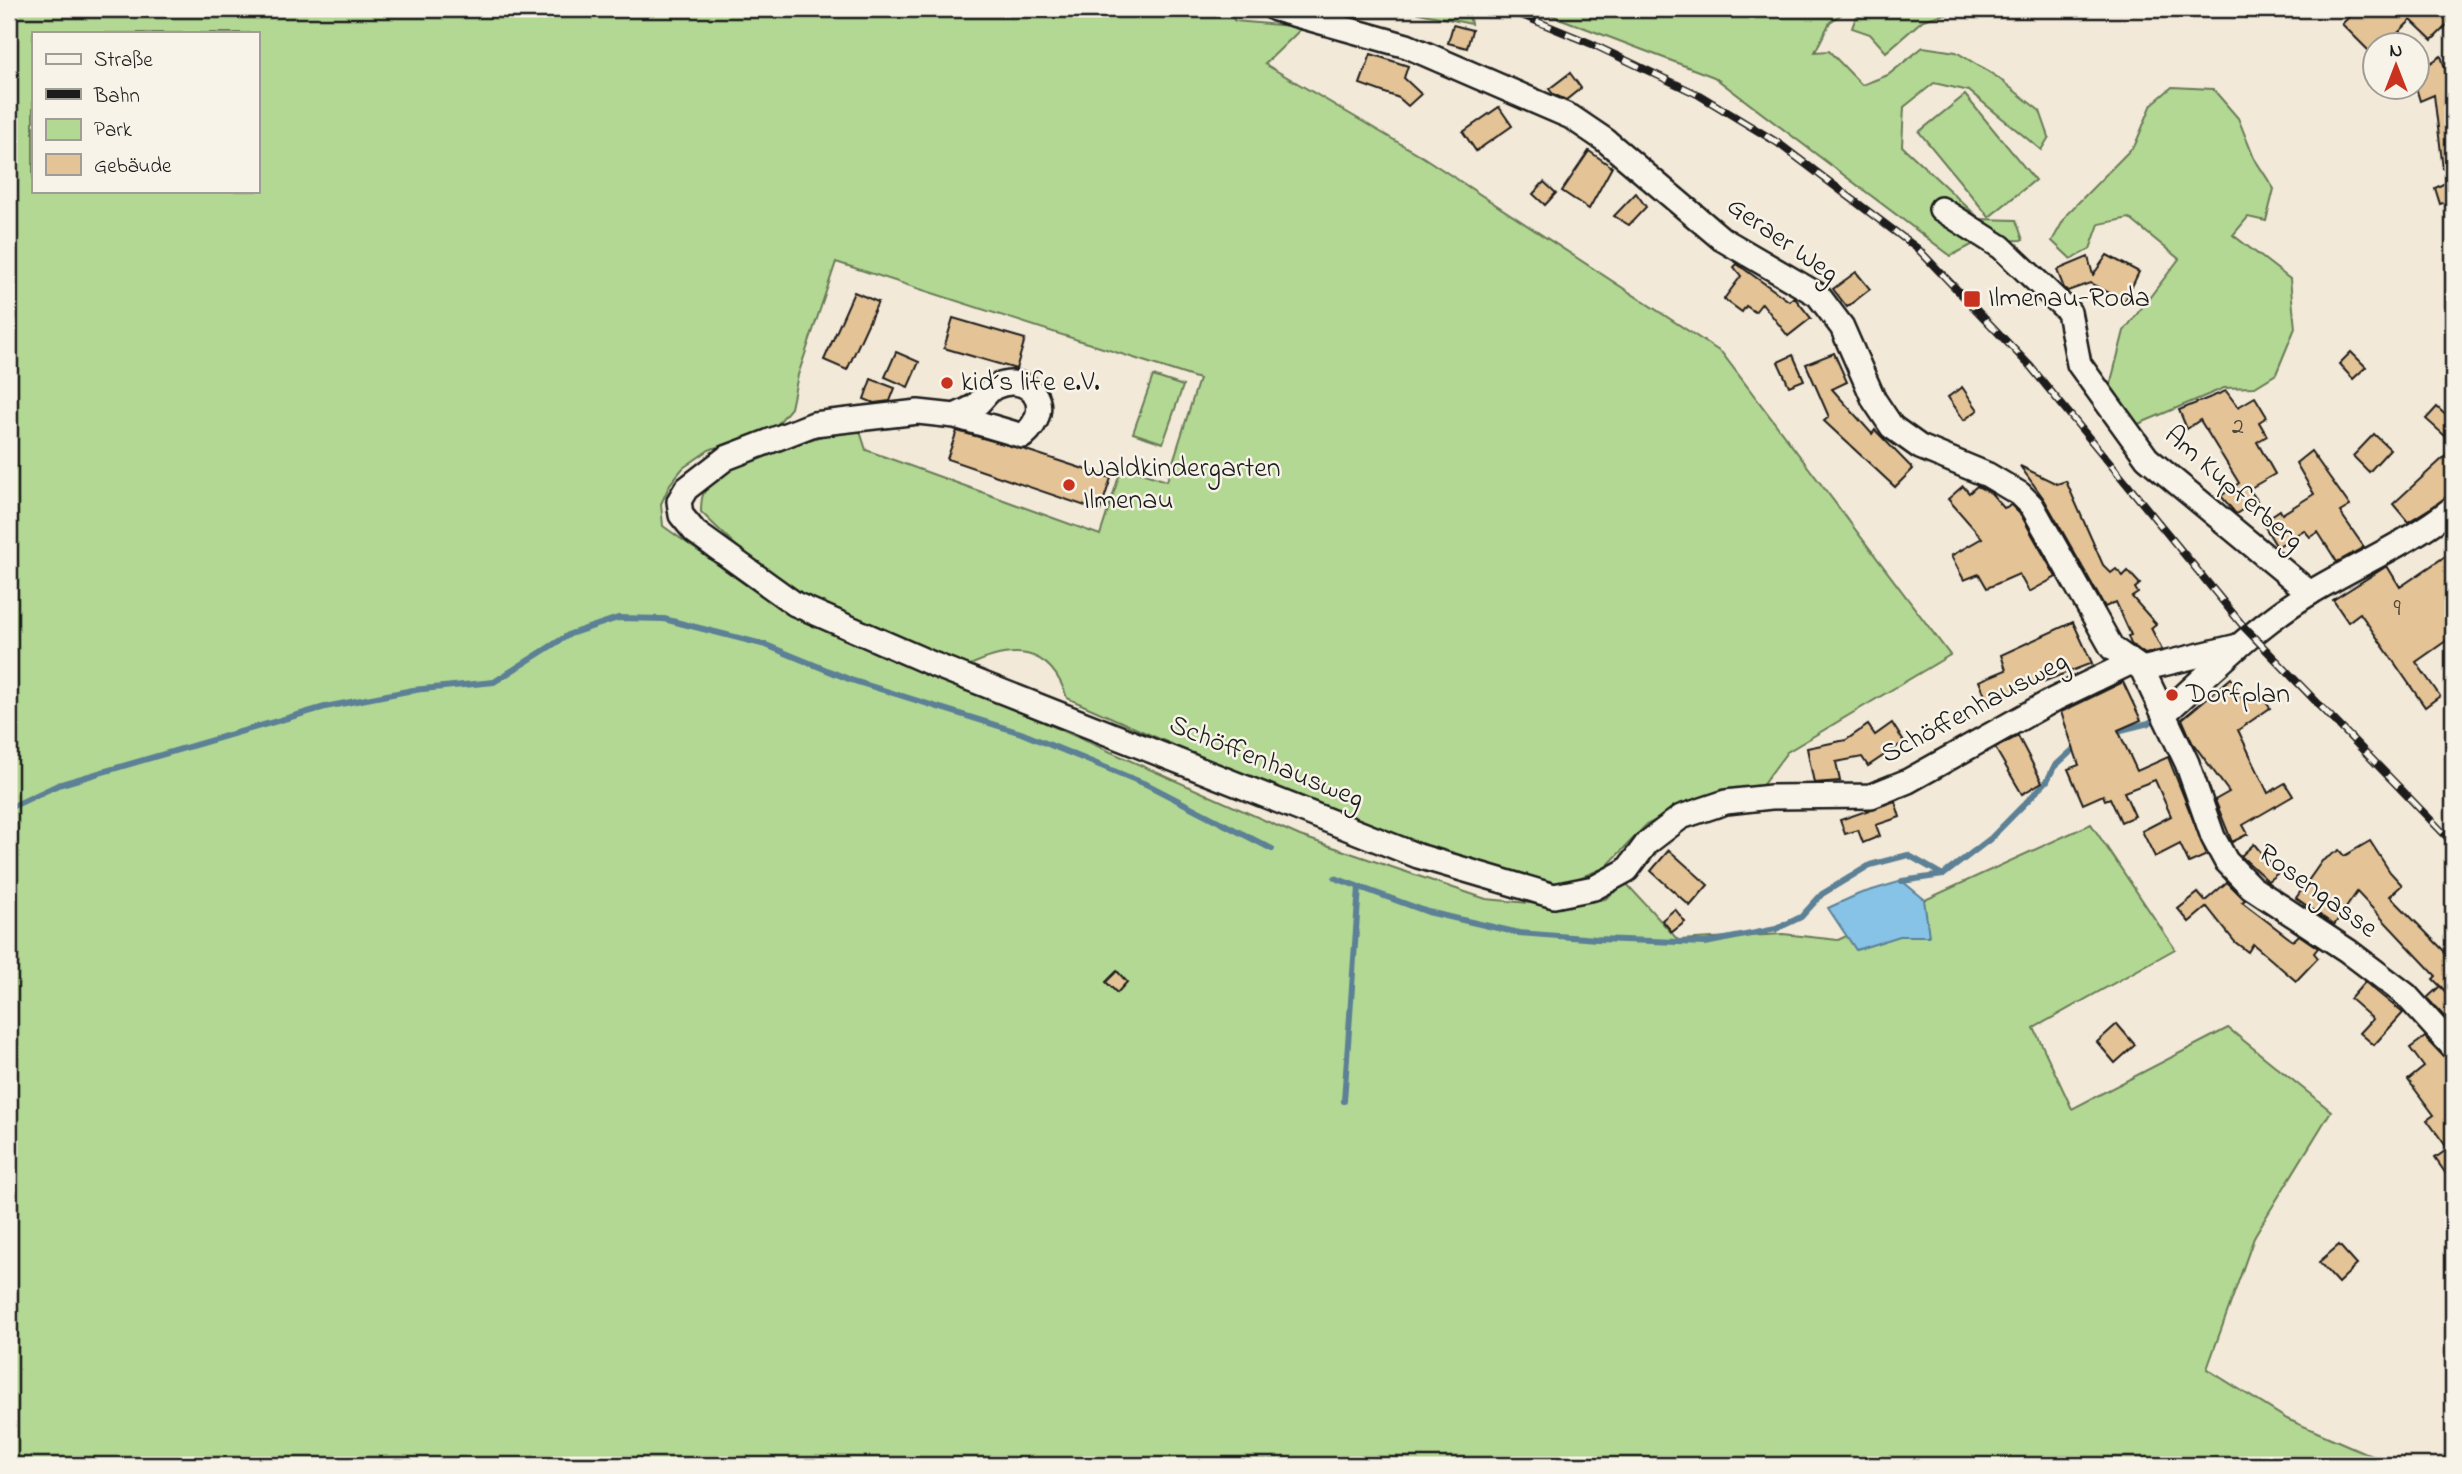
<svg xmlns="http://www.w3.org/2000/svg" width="2462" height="1474" viewBox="0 0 2462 1474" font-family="'Indie Flower',sans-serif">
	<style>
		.green { fill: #b3d893; stroke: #687a58; stroke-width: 2; fill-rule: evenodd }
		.water { fill: #86c3e6; stroke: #5c8095; stroke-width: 2 }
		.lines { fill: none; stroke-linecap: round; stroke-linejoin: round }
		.stream { stroke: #5c8095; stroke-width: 6 }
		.building { fill: #e4c396; stroke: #1c1c1c; stroke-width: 2 }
		.minor-casing { stroke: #1c1c1c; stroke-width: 28 }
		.minor { stroke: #f7f3e8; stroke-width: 23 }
		.rail-casing { stroke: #1c1c1c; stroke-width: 8 }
		.rail { stroke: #f7f3e8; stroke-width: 5; stroke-dasharray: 16; stroke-linecap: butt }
		.poi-dot { fill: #c8321e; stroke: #f7f3e8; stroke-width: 2.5 }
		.labels { text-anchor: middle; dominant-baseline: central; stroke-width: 5; stroke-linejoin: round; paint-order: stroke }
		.number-label { font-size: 24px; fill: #4e463a }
		.street-label { font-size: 28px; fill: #1c1c1c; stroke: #f7f3e8 }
		.poi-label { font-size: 28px; fill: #1c1c1c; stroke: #f7f3e8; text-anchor: start }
	</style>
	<rect width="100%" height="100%" fill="#f3e9d8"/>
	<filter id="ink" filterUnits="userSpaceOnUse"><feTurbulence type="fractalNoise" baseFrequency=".0143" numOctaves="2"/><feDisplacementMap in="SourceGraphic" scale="14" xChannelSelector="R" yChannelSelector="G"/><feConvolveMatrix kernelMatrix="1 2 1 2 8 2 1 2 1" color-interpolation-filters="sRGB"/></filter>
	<g filter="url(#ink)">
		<g class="green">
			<path d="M9 9H1225L1235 21 1303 27 1265 64 1423 157 1722 353 1950 655 1787 752 1758 791 1686 804 1646 825 1606 867 1567 883 1533 882 1339 818 1067 698C1050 645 1012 645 968 666L843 616 760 569 701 512C701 500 702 492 710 482 724 464 832 433 858 425L866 450 1100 535 1122 467 1167 481 1199 379 836 262 798 375 791 408 776 426 709 450 683 468 670 484 661 504 663 526 749 587 883 655 987 697 1300 836 1486 899 1560 906 1605 899 1626 883 1678 940 1783 934 1838 940 2091 824 2175 949 2034 1028 2072 1109 2228 1028 2331 1111 2255 1235 2207 1369 2287 1419 2393 1465H9ZM33 33H257V191H33Z"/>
			<polygon points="1401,9 1468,9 1471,24 1405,10"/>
			<polygon points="1535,9 1849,9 1830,22 1815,52 1829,51 1862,85 1888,75 1923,47 1956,52 1997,77 2040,111 2049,137 2041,150 1969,91 1934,83 1904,107 1902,146 1980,219 2016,220 2023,240 1979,241 1951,256 1714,77"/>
			<polygon points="1878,9 1964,9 1923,20 1886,52 1870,34 1852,28 1856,17"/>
			<polygon points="2172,87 2213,89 2238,118 2254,158 2274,189 2266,221 2248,217 2233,235 2290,279 2295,328 2276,374 2255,387 2224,388 2136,425 2108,393 2124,331 2179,259 2129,218 2099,224 2090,249 2071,259 2052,241 2067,214 2135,145 2152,104"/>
			<polygon points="1965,95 2035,180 1989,217 1919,132"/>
			<polygon points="1153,376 1183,386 1163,443 1133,433"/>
		</g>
		<polygon class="water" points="1902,881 1924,899 1929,936 1900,936 1856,950 1828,908 1859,894"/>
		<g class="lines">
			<g class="stream">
				<polyline points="2113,732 2149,723 2157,717"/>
				<polyline points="9,808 58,785 325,707 413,690 494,682 570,634 618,618 664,619 766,645 851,680 1021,733 1148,785 1272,849"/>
				<polyline points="1335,878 1428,912 1519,933 1597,939 1705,943 1776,929 1801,917 1822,894 1870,865 1908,855 1943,875"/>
				<polyline points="1902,881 1943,875 1990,839 2047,781 2054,767 2078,745"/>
				<polyline points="1344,1101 1359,887"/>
			</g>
		</g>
		<g class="building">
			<polygon points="2357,9 2448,9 2453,19 2432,40 2411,20 2385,46 2375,46 2375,57 2342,24"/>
			<polygon points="1453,25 1472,30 1467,48 1448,43"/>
			<polygon points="1371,54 1408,66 1404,78 1421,94 1408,106 1399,98 1360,84"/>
			<polygon points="2441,56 2453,92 2453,168 2443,169 2434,95 2420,101 2417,91 2417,72"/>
			<polygon points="1570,73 1581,88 1566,100 1553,94 1549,89"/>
			<polygon points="1499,107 1512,126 1476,151 1463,132"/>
			<polygon points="1589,151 1612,167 1589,209 1562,191"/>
			<polygon points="2453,179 2453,200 2440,204 2435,188"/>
			<polygon points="1544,182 1556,193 1545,205 1533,194"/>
			<polygon points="1636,193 1646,207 1629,225 1614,216"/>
			<polygon points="2107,255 2139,272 2125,301 2090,283 2068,291 2064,288 2057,270 2088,257 2093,275"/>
			<polygon points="1737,264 1789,301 1794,297 1811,318 1788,336 1762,303 1755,312 1746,306 1742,312 1724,299 1741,276 1734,267"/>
			<polygon points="1856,272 1870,289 1847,307 1833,289"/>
			<polygon points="854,292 878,302 847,370 824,360"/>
			<polygon points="953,318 1025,339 1016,369 944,348"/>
			<polygon points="896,352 919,362 908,387 885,377"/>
			<polygon points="2351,352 2366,367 2353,379 2339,364"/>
			<polygon points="1834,353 1847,382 1832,389 1872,434 1875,430 1913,469 1895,487 1824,421 1829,417 1806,364"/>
			<polygon points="1793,355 1804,380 1789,386 1778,362"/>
			<polygon points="871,379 895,388 890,401 874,403 864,399"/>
			<polygon points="1962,387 1978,410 1964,420 1948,397"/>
			<polygon points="2226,391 2238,407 2255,397 2267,417 2259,422 2267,436 2257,442 2275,474 2249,489 2257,500 2236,514 2221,496 2239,483 2200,420 2187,429 2179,410"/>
			<polygon points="2437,407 2453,422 2445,436 2426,419"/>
			<polygon points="957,431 1026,450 1111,478 1100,511 947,459"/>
			<polygon points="2374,434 2390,449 2369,472 2353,456"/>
			<polygon points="2453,449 2453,494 2408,522 2393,504"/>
			<polygon points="2311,451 2350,506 2340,512 2364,547 2337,562 2318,532 2310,537 2304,530 2277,547 2262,522 2280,510 2282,514 2314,494 2296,463"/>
			<polygon points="2020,466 2057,484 2066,481 2103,565 2111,573 2116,569 2123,576 2128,571 2140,584 2135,588 2138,593 2132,597 2156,624 2151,628 2162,650 2145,654 2131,644 2128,636 2131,635 2116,602 2105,607 2044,499"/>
			<polygon points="1963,486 1969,493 1977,486 1991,493 2004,508 2011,505 2021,515 2056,577 2029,592 2019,574 1987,588 1979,574 1964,580 1951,556 1982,538 1948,499"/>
			<polygon points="2453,551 2453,636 2416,662 2440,696 2425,707 2360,613 2348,622 2333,600 2387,566 2400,587"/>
			<polygon points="2073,622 2092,663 1988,703 1979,681 2006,670 2001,655"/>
			<polygon points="2231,678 2245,704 2260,694 2270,708 2238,730 2268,793 2285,783 2293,796 2243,825 2248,834 2232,842 2215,800 2229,792 2192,742 2182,719"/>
			<polygon points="2123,682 2141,720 2118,730 2137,771 2168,757 2207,855 2189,863 2180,844 2155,857 2142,831 2171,816 2155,780 2124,792 2135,816 2121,822 2110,798 2105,800 2103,795 2083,804 2068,769 2079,765 2061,712"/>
			<polygon points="1892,723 1904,742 1868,766 1862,757 1836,762 1840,781 1814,783 1807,748 1846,740 1868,725 1875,735"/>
			<polygon points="2018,736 2042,782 2022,794 1995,748"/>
			<polygon points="1895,801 1900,817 1876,825 1880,836 1863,843 1858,830 1845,834 1840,820"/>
			<polygon points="2370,841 2390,872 2402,885 2390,896 2453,960 2453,999 2433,979 2436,976 2357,892 2334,925 2296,898 2322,861 2339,850 2344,856"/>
			<polygon points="2254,844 2278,873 2268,881 2241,856"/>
			<polygon points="1669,850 1708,885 1690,906 1651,871"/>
			<polygon points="2227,882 2245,900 2242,902 2293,941 2299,935 2318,948 2314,953 2318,958 2296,981 2253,944 2248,952 2235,942 2207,907 2189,922 2178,909 2198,893 2205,901"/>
			<polygon points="1675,909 1685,922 1672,932 1662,920"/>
			<polygon points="1117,971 1127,982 1117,993 1106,982"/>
			<polygon points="2365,982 2403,1013 2374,1045 2360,1033 2373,1019 2350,999"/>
			<polygon points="2440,986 2453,1000 2453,1026 2427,998"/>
			<polygon points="2117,1024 2135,1045 2115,1063 2097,1042"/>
			<polygon points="2425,1037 2443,1056 2453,1061 2453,1184 2435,1158 2448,1149 2427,1120 2434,1115 2408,1080 2424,1067 2410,1048"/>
			<polygon points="2339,1245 2357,1265 2338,1283 2319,1262"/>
		</g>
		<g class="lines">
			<defs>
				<g id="minor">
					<polyline points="1275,9 1407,46 1571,117 1605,140 1722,239 1818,295 1842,327 1874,400 1892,427 1920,447 1988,475 2020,494 2032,506 2112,648 2142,669 2187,763 2213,837 2226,861 2251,887 2348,951 2406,995 2453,1047"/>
					<polyline points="1941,209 2001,247 2069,312 2079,364 2147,458 2310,593"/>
					<path d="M955 416C962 412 969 410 975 406 982 401 987 391 995 387 1028 371 1058 406 1023 436L955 416 918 412 814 424 726 458 686 489 679 501 681 515 695 532 795 604 935 665 1418 856 1554 896 1594 888 1627 870 1647 843 1681 817 1726 802 1771 797 1871 796 1908 781 2055 699 2130 663"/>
					<polyline points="2142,669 2238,646"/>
					<path d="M2165 713C2211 672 2257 625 2310 593 2358 564 2409 543 2453 508"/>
				</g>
			</defs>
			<use href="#minor" class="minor-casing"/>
			<use href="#minor" class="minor"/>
			<defs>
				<polyline id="rail" points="1507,9 1592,44 1699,95 1778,143 1918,249 2030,366 2244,627 2453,843"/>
			</defs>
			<use href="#rail" class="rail-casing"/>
			<use href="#rail" class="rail"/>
		</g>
	</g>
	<g class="poi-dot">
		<rect x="1963" y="290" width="18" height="18" rx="3.5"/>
		<circle cx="947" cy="383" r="7"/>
		<circle cx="1069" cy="485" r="7"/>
		<circle cx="2172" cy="695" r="7"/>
	</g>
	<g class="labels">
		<g class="number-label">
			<text x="2238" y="427">2</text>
			<text x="2397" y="609">9</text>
		</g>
		<g class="street-label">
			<text transform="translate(1782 241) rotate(35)">Geraer Weg</text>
			<text transform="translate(2233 489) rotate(41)">Am Kupferberg</text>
			<text transform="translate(1975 709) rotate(-28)">Schöffenhausweg</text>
			<text transform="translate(1266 763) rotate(22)">Schöffenhausweg</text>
			<text transform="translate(2317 892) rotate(36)">Rosengasse</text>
		</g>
		<g class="poi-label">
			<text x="1988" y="299">Ilmenau-Roda</text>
			<text x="961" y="383">kid´s life e.V.</text>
			<text x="1083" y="469">Waldkindergarten<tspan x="1083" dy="32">Ilmenau</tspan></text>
			<text x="2186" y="695">Dorfplan</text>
		</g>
	</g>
	<rect width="2462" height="1474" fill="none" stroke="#f7f3e8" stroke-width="35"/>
	<rect x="18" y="18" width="2427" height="1439" fill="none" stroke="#1c1c1c" stroke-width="2.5" filter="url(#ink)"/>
	<rect x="32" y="32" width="228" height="161" fill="#f7f3e8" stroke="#9f9d96" stroke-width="2"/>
	<rect x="46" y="54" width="35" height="10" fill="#f7f3e8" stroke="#9f9d96" stroke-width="2"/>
	<text x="94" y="66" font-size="21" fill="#1c1c1c">Straße</text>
	<rect x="46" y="89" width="35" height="10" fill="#1c1c1c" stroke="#9f9d96" stroke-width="2"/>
	<text x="94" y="102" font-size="21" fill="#1c1c1c">Bahn</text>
	<rect x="46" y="119" width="35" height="21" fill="#b3d893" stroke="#9f9d96" stroke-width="2"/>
	<text x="94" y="136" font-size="21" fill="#1c1c1c">Park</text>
	<rect x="46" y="154" width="35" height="21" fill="#e4c396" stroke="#9f9d96" stroke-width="2"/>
	<text x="94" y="172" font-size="21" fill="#1c1c1c">Gebäude</text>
	<g transform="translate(2396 66)"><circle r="33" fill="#f7f3e8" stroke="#9f9d96" stroke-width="2"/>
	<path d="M0-5L12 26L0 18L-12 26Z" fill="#c8321e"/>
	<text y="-10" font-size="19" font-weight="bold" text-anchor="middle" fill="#1c1c1c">N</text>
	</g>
</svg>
